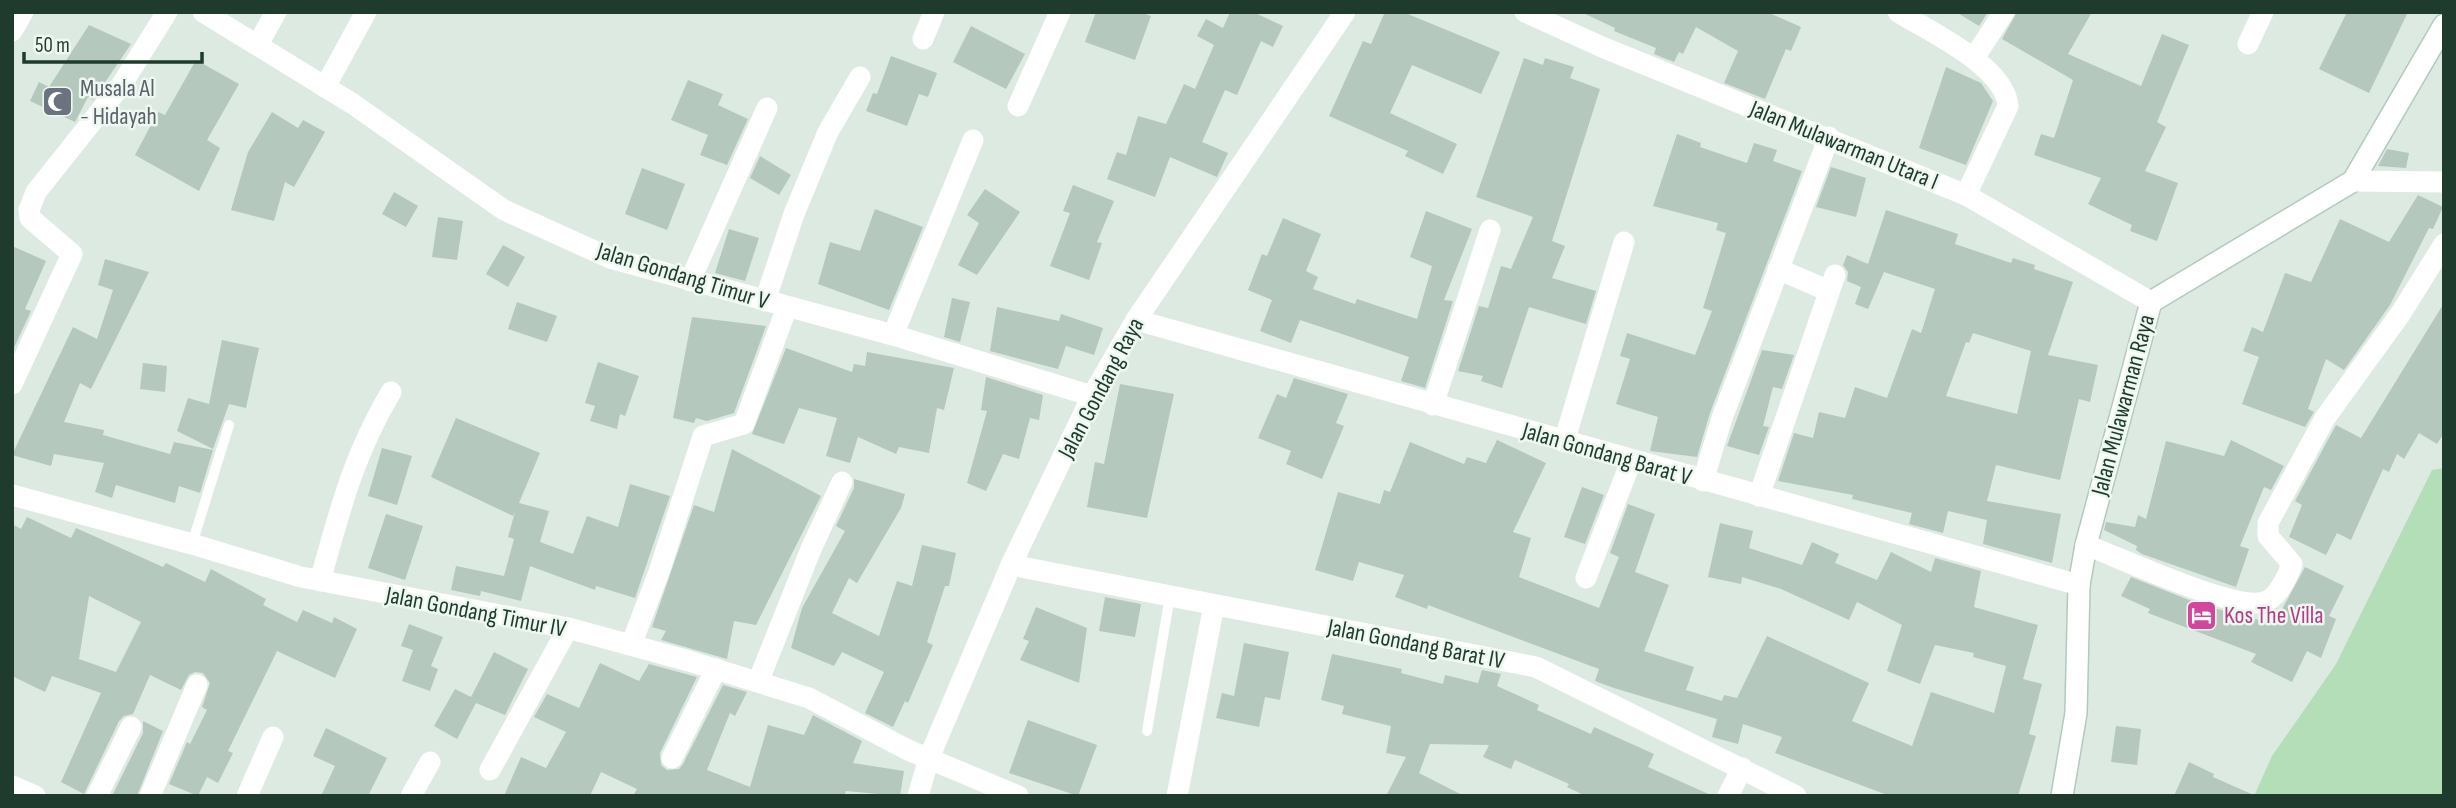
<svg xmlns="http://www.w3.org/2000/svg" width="2456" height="808" viewBox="0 0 2456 808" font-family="'Sofia Sans Condensed',sans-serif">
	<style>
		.green { fill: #b4deb7 }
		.building { fill: #b5c8bd; fill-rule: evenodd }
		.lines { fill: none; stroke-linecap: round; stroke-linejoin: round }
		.secondary-casing { stroke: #b0cbbc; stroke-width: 24 }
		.service { stroke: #fff; stroke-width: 10 }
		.minor { stroke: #fff; stroke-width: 21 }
		.secondary { stroke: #fff; stroke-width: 21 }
		.labels { text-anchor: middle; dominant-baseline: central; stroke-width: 5; stroke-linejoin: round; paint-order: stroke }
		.worship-label { font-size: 24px; fill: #5b616d; stroke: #eef7f0; text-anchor: start }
		.street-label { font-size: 24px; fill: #1e3b2d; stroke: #eef7f0 }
		.hotel-label { font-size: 24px; fill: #b23c85; stroke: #eef7f0; text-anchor: start }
	</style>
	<rect width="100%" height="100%" fill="#ddeae2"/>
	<polygon class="green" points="2444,468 2444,796 2254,796 2272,756 2336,664 2432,470"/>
	<g class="building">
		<polygon points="1096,12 1140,12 1151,16 1135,60 1085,42"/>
		<polygon points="1230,12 1253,12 1283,26 1273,47 1261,41 1237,95 1225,90 1202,142 1228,153 1217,177 1170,157 1155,197 1107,179 1117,152 1126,155 1138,116 1166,124 1184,84 1195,89 1214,45 1197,36 1206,19 1223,28"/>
		<polygon points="1385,12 1403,12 1500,52 1481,94 1412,65 1390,113 1457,144 1443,174 1405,156 1408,151 1329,116 1363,41 1371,44"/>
		<polygon points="1581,12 1767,12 1801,27 1791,51 1786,49 1765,99 1724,83 1738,51 1696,27 1683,54 1679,52 1674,62 1654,54 1656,48 1614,31 1615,28"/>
		<polygon points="1956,12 1988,12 1979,26"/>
		<polygon points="2017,12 2092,12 2068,54 2141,86 2162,34 2189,45 2157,122 2166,127 2145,171 2178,183 2157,241 2130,231 2132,225 2088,204 2101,178 2034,155 2041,134 2054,138 2073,80 2002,39"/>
		<polygon points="2347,12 2408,12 2369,93 2319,69"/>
		<polygon points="89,25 131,44 93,100 88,97 75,122 30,101 39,82 49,87"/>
		<polygon points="971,26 1025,54 1006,89 953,62"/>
		<polygon points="891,56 937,73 928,97 919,94 907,126 866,111 873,93 877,94"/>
		<polygon points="1524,58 1543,65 1545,58 1574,67 1570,78 1600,89 1552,241 1565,246 1552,278 1596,291 1586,324 1529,307 1502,388 1481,381 1483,376 1458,371 1479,306 1488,308 1501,266 1511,269 1533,217 1476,197"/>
		<polygon points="196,60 239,84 207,140 220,148 199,191 135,155 158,112 165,115"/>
		<polygon points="1946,67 1981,83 1993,101 1966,165 1919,148"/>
		<polygon points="688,80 723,94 718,105 748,119 727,165 700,155 708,135 671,120"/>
		<polygon points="272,112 298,128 303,120 325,132 294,187 285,182 274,221 231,210 248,152"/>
		<polygon points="1677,134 1701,143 1700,147 1747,163 1754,143 1777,150 1773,161 1802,171 1710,413 1697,457 1650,451 1658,417 1616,404 1630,359 1620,356 1627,333 1695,355 1712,311 1703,308 1726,233 1716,230 1718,223 1653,206"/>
		<polygon points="2387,149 2409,153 2406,168 2378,166"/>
		<polygon points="760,156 791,175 779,195 750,178"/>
		<polygon points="1831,167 1866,178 1856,217 1816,207"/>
		<polygon points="642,168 685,184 667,230 625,214"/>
		<polygon points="1073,185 1114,201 1097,242 1102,243 1089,280 1050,266 1070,213 1063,211"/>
		<polygon points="985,189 1020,212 977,275 958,265 979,223 967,215"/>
		<polygon points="394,192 418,206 406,227 382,214"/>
		<polygon points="2418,195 2443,207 2433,229 2429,228 2390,305 2344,370 2326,359 2308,409 2314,412 2305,427 2242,404 2259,357 2243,351 2252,327 2263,332 2285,273 2311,282 2340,219 2389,242"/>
		<polygon points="875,209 923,227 889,310 818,284 830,242 860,251"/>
		<path d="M1886 210 1958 234 1955 244 2011 263 2013 258 2035 265 2034 269 2073 282 2048 355 2098 365 2090 402 2079 399 2060 480 1996 465 1987 501 2061 514 2052 563 1983 544 1987 520 1948 511 1943 533 1909 524 1912 513 1852 499 1853 495 1778 481 1794 433 1813 438 1819 412 1845 418 1855 387 1887 398 1912 329 1921 333 1935 289 1884 272 1868 309 1855 304 1861 287 1847 281 1848 272 1843 265 1847 255 1868 264ZM1973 333 2031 351 2017 414 1946 396 1966 342 1969 343Z"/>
		<polygon points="1426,211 1472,229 1444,300 1453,301 1425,388 1401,381 1409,357 1345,335 1300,320 1291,343 1260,331 1272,300 1248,290 1262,254 1267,256 1283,218 1321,234 1306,271 1318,277 1313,289 1355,304 1357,299 1417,319 1432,266 1410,257"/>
		<polygon points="438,217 463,221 457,260 432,257"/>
		<polygon points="729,229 759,238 745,281 715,273"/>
		<polygon points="503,245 525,257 508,287 486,274"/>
		<polygon points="12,246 46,261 25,309 31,311 12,352"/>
		<polygon points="105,259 149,272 91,389 80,383 64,422 104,430 103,435 170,454 174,442 213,450 200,493 179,486 175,503 116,485 112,498 95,492 104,463 54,454 51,466 12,455 73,327 97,339 113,290 98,285"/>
		<polygon points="952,298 970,302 960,342 944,337"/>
		<polygon points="517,302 557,316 547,342 508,329"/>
		<polygon points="2444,303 2444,433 2437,444 2419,433 2404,459 2397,454 2389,472 2383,469 2351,540 2337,533 2326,555 2289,537 2302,505 2295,501 2336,425 2361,438"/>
		<polygon points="997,307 1059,321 1061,314 1103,328 1094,355 1066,346 1058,369 990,351"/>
		<polygon points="692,317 766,326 734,413 707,421 696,418 694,423 673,418"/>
		<polygon points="222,340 259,348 246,408 229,404 213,449 177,431 188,398 209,404"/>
		<polygon points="786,348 852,372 854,364 865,366 867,352 954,368 944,410 937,408 929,453 899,447 896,454 858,437 850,463 826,456 837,418 799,408 784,444 752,434"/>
		<polygon points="1762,350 1794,355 1782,389 1773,387 1763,426 1769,427 1759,455 1727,446"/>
		<polygon points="598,362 639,376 625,416 620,414 617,429 590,421 595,406 585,403"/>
		<polygon points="143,363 167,366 165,392 140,389"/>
		<polygon points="986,377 1043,395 1039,420 1030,418 1019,459 1003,454 986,491 967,483 987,411 981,410"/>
		<polygon points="1294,378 1348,394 1336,423 1344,426 1322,479 1286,464 1291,451 1258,438 1277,394 1286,398"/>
		<polygon points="1120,384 1174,394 1147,518 1087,507 1095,462 1104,464"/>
		<polygon points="456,418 540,453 519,503 549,511 540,542 573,554 587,516 618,527 630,484 670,496 635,598 596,586 595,590 530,566 521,601 481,591 480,596 451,590 456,566 504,576 514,539 508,537 515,512 513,516 431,477"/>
		<polygon points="1497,440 1546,463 1513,532 1531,538 1519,577 1599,608 1619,557 1610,553 1628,504 1655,514 1635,572 1669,585 1644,651 1694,667 1686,690 1722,701 1724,695 1737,698 1767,636 1869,683 1852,721 1912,746 1931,692 1994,713 2006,666 1973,657 1974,653 1935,645 1920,684 1887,671 1902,625 1857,602 1849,620 1781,589 1742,577 1741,584 1708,577 1720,523 1753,531 1749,548 1802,565 1812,542 1839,554 1835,563 1877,580 1891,552 1931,572 1935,558 1981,571 1974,607 2038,625 2023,679 2042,684 2029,734 2036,736 2018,796 1890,796 1775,753 1782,737 1743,724 1738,744 1712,737 1717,719 1614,688 1595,681 1599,669 1428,605 1427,609 1395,597 1404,575 1359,562 1353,581 1315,570 1338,492 1380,504 1384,490 1390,492 1410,442 1464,464 1467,457 1486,463"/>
		<polygon points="2231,440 2284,466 2271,490 2264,487 2240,546 2249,549 2236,587 2142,554 2136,550 2137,546 2104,530 2106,522 2135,527 2138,515 2146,519 2166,441 2224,456"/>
		<polygon points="382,448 412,456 397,505 368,496"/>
		<polygon points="732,449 821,496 756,625 734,621 727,659 661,640 666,631 652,627 694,505 714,512"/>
		<polygon points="854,479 905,494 901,508 857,583 849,578 832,613 879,636 897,581 912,586 922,545 956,553 949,586 945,586 927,642 933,645 908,703 905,701 893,727 865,713 884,672 842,652 834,666 791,648 802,608 845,531 836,526 854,488"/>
		<polygon points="1582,487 1604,495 1585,544 1564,537"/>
		<polygon points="386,514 423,526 405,580 368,568"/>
		<path d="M27 517 71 538 76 528 163 567 166 563 205 582 211 569 266 599 263 605 297 622 303 610 332 623 334 617 357 629 335 678 277 651 228 751 233 753 218 783 207 777 198 796 169 784 187 742 190 744 207 710 202 707 210 683 203 673 195 672 189 675 181 690 150 675 133 714 124 716 119 721 84 794 61 782 101 693 52 676 45 692 12 676V524L21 529ZM89 596 141 622 116 672 79 659Z"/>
		<polygon points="2305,567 2344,586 2329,616 2336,619 2321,658 2307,651 2292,682 2251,662 2256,654 2148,613 2150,609 2121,596 2131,577 2199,604 2274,624"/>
		<polygon points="1105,597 1141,604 1135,637 1099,631"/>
		<polygon points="1036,607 1087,628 1079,683 1020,660 1029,641 1023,639"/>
		<polygon points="409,624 443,637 431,666 438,669 430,691 402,681 413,650 401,646"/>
		<polygon points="1244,643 1289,652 1280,700 1265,697 1259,727 1216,718 1222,693 1234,696"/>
		<polygon points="494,652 528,669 505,715 476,703 457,739 434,726 455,689 471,697"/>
		<polygon points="1332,654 1402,669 1401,673 1443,684 1445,675 1478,683 1482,670 1501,674 1497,686 1539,705 1537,710 1591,734 1594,727 1654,754 1648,767 1713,796 1586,796 1567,787 1569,784 1515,760 1511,769 1483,757 1489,745 1430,744 1419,773 1464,796 1386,796 1406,757 1386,753 1391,726 1342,714 1344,706 1321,700"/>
		<polygon points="600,663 639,681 649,664 697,677 660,753 661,765 667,770 679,769 683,764 723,685 747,692 735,716 730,713 707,770 750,787 768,725 804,735 813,715 862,741 853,763 904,771 900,796 846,791 844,796 633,796 637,789 601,772 590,796 504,796 521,757 546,768 566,732 534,717 547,694 579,708"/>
		<polygon points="1028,720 1097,745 1078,796 1009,773"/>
		<polygon points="143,721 163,731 137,796 112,796 143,733"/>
		<polygon points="2116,726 2141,729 2137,765 2111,762"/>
		<polygon points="326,728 387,758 368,796 321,796 335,766 313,756"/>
		<polygon points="2189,762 2214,774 2213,777 2256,796 2174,796"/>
	</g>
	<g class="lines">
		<defs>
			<polyline id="secondary" points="2062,796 2076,713 2079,585 2086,545 2151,302 2353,181 2444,25"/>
		</defs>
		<use href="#secondary" class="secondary-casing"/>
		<g class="service">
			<polyline points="192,544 229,425"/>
			<polyline points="1147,731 1170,596"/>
		</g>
		<g class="minor">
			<polyline points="203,12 353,104 504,210 610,258 893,335 1092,396"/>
			<polyline points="1525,12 1602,47 1966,195 2151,302"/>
			<path d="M1898 12C1930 32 2005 66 2008 106L1966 195"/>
			<polyline points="12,31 23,12"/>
			<polyline points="923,39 934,12"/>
			<polyline points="258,44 276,12"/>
			<polyline points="2248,44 2263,12"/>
			<polyline points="1974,58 2004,12"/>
			<polyline points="325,87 366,12"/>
			<polyline points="1018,106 1060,12"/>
			<polyline points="2353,181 2444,182"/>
			<polyline points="1778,269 1829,291"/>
			<polyline points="690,281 767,108"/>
			<polyline points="765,301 794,214 828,132 860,77"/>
			<polyline points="1136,320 2079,585"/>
			<polyline points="893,335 973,140"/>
			<polyline points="12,384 72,254 30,218 29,210 36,192 122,84 167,12"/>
			<polyline points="1433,405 1490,230"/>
			<polyline points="1564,442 1624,242"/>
			<polyline points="1703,481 1722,418 1829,137"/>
			<polyline points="12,495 192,544 301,577 568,628 689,661 809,698 908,750 1018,796"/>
			<polyline points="1759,496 1835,275"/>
			<path d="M2086 545C2121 558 2233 611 2264 602 2277 599 2288 576 2292 564L2268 536V523L2325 418 2401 313 2444 244"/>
			<polyline points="1011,565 1536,667 1796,796"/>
			<polyline points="1586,578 1631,461"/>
			<path d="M320 581C340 510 353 456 391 392"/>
			<polyline points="631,645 659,572 703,436 744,424 787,307"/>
			<polyline points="758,682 811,549 842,482"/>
			<polyline points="672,758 716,669"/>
			<polyline points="490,770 568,628"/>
			<polyline points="12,786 35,796"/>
			<polyline points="97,796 131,727"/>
			<polyline points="150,796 197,685"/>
			<polyline points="247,796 273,737"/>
			<polyline points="411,796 430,762"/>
			<polyline points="918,796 929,758 1011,565 1092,396 1136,320 1345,12"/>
			<polyline points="1177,796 1214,605"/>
			<polyline points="1728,796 1742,768"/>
		</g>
		<use href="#secondary" class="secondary"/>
	</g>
	<defs>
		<symbol id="mosque-square" viewBox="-11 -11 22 22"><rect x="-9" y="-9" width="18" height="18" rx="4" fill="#6b7280" stroke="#eef7f0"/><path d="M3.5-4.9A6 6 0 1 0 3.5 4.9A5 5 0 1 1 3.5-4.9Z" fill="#fff"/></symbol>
		<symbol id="hotel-square" viewBox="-11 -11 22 22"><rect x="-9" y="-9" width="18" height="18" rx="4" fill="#d1479c" stroke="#eef7f0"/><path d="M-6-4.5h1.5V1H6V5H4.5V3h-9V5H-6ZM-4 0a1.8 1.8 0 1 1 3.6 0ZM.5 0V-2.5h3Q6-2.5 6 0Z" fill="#fff"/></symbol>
	</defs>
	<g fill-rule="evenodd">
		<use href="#mosque-square" x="40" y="84" width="35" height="35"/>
		<use href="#hotel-square" x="2184" y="598" width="35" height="35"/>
	</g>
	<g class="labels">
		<g class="worship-label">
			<text x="80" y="88">Musala Al<tspan x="80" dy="28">- Hidayah</tspan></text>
		</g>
		<g class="street-label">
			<text transform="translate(1844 145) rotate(22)">Jalan Mulawarman Utara I</text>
			<text transform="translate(683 276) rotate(17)">Jalan Gondang Timur V</text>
			<text transform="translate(1101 388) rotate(-62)">Jalan Gondang Raya</text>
			<text transform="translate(2123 405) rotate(-75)">Jalan Mulawarman Raya</text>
			<text transform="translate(1607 454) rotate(16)">Jalan Gondang Barat V</text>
			<text transform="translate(476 612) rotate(11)">Jalan Gondang Timur IV</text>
			<text transform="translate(1416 644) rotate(11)">Jalan Gondang Barat IV</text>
		</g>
		<g class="hotel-label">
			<text x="2224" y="615">Kos The Villa</text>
		</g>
	</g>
	<rect width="2456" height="808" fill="none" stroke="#1e3b2d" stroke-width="28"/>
	<path d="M24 52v10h178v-10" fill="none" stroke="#1e3b2d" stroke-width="3.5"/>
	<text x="35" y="52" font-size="21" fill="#1e3b2d" stroke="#eef7f0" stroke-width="5" paint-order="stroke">50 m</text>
</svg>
